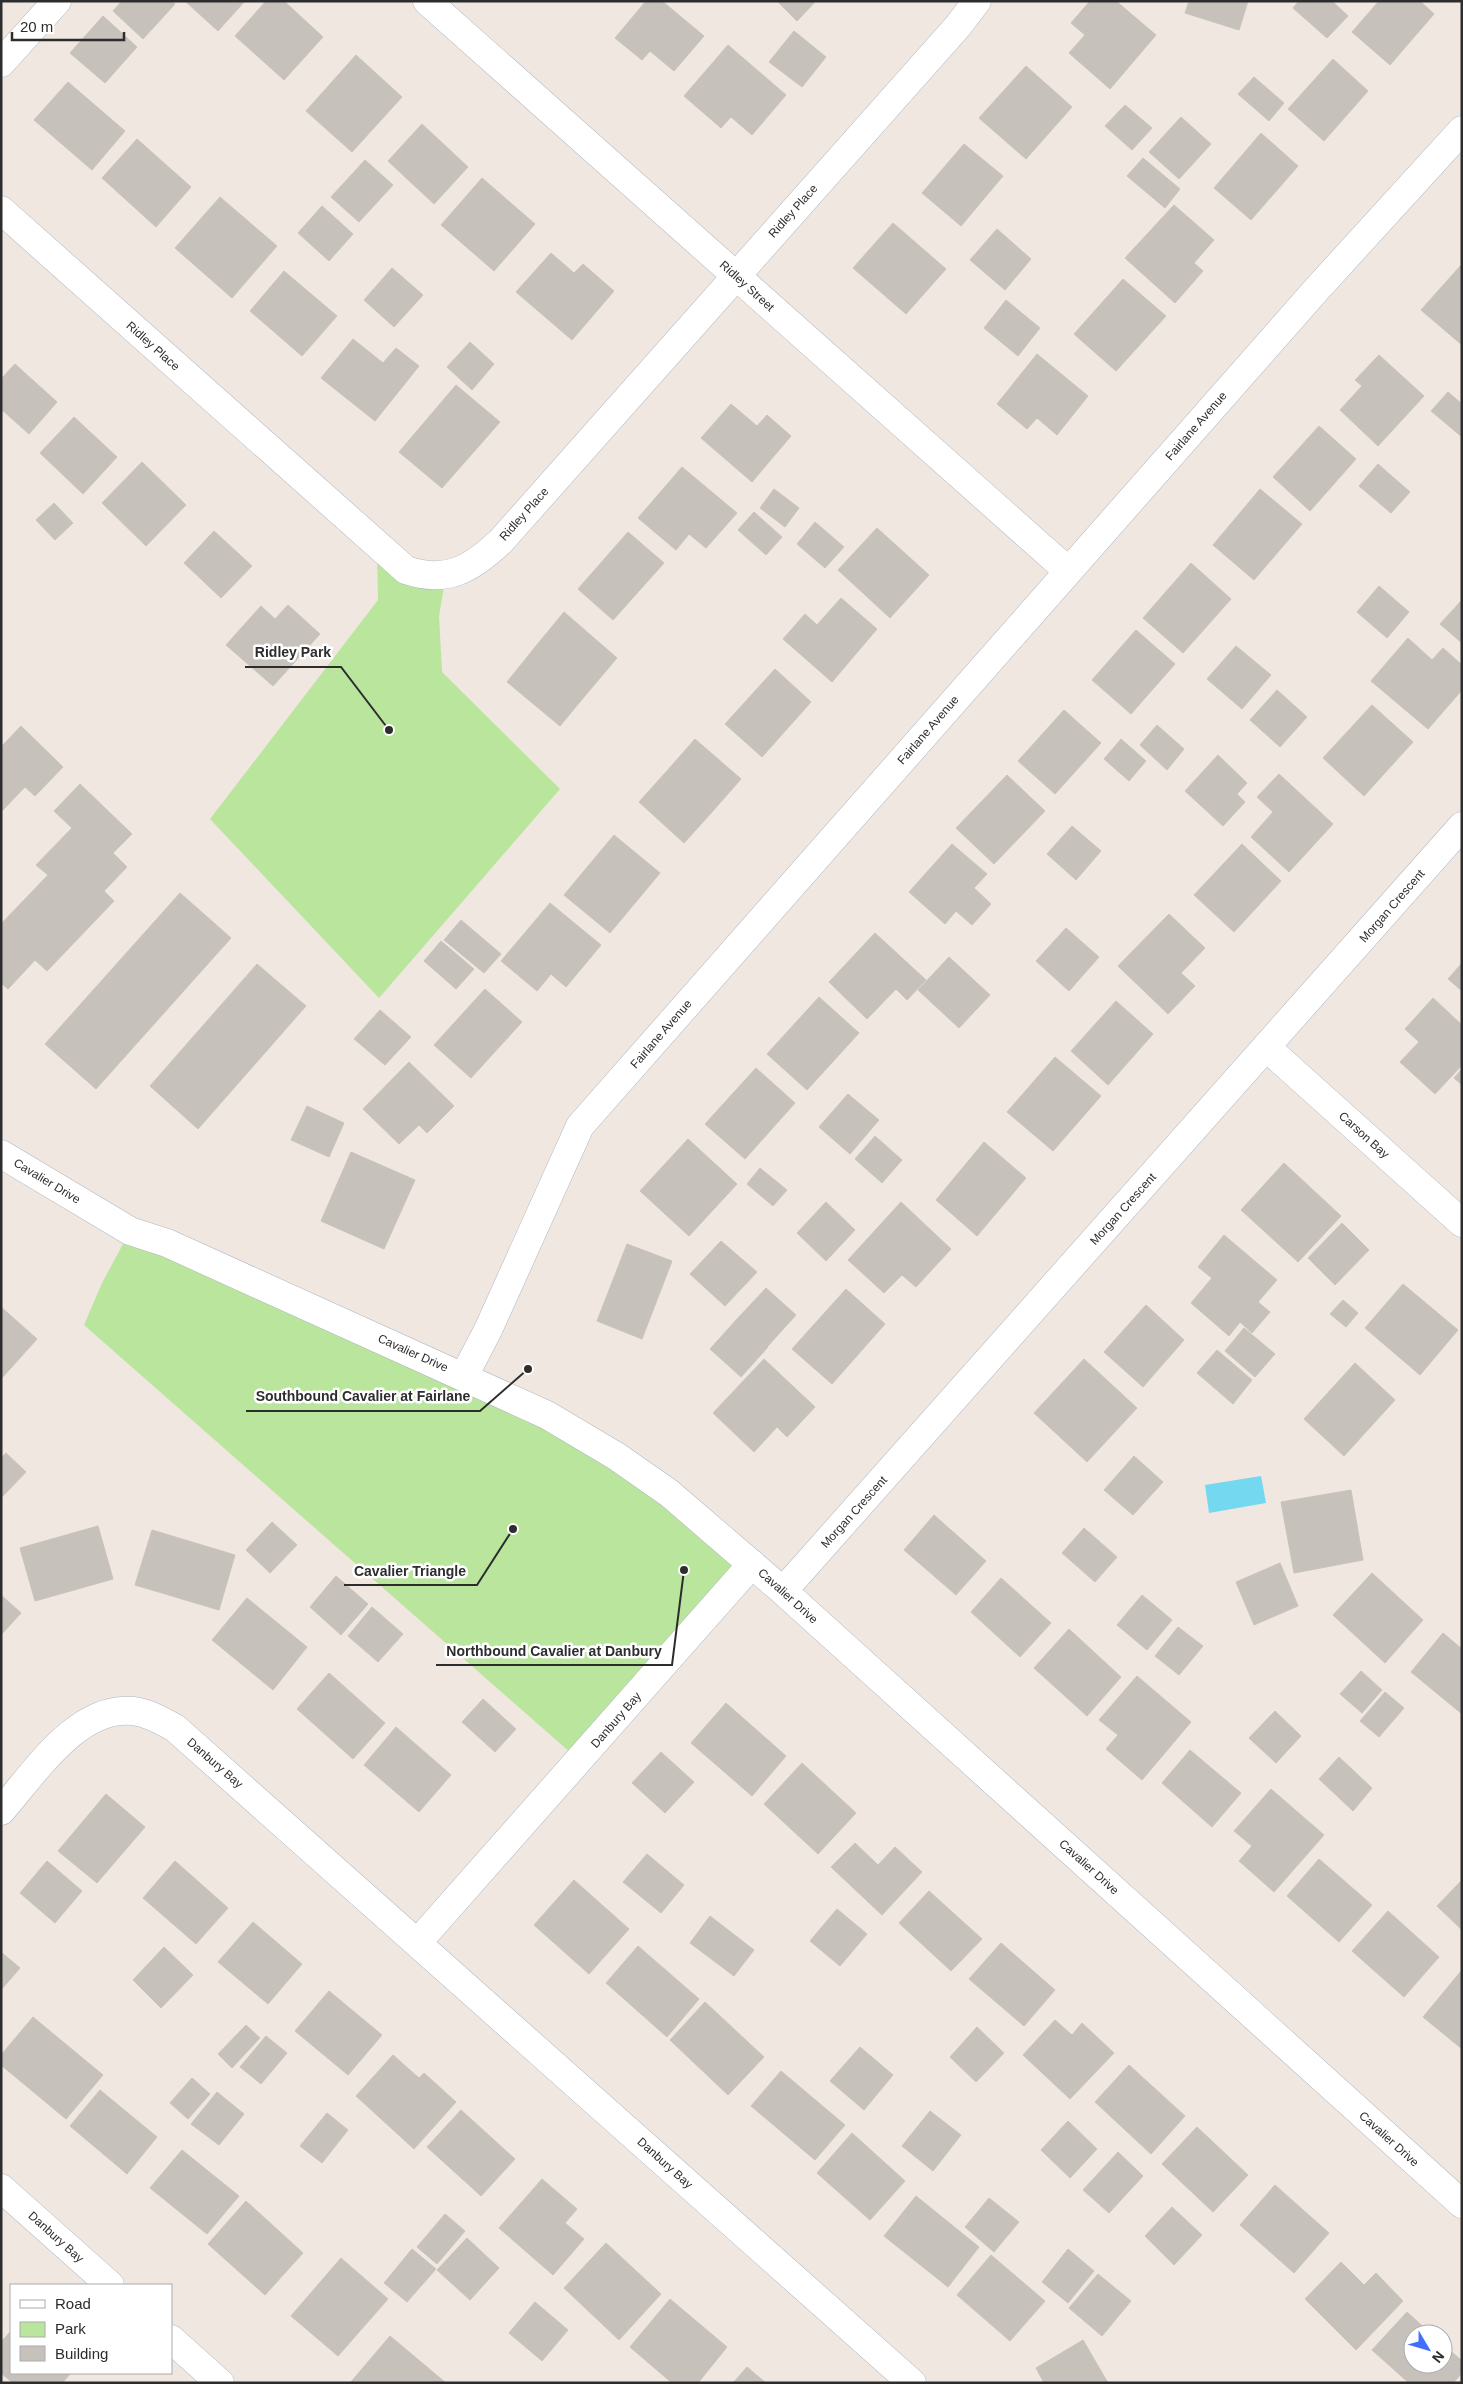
<svg xmlns="http://www.w3.org/2000/svg" width="1463" height="2384" viewBox="0 0 1463 2384" font-family="Helvetica,sans-serif">
	<style>
		.green { fill: #bae59d }
		.water { fill: #73d8f0 }
		.building { fill: #c7c1bc; stroke: #cac3b9 }
		.lines { fill: none; stroke-linecap: round; stroke-linejoin: round }
		.street-casing { stroke: #b3b7c1; stroke-width: 29 }
		.secondary-casing { stroke: #b3b7c1; stroke-width: 29 }
		.street { stroke: #fff; stroke-width: 28 }
		.secondary { stroke: #fff; stroke-width: 28 }
		.labels { text-anchor: middle; dominant-baseline: central; stroke-width: 5; stroke-linejoin: round; paint-order: stroke }
		.street-label { font-size: 12px; fill: #2d2d2d; stroke: #fff }
		.leader { fill: none; stroke: #2d2d2d; stroke-width: 2 }
		.callout-dot { fill: #2d2d2d; stroke: #fff; stroke-width: 2 }
		.callout-label { font-size: 14px; text-anchor: middle; font-weight: bold; fill: #2d2d2d; stroke: #fff; stroke-width: 5; stroke-linejoin: round; paint-order: stroke }
	</style>
	<rect width="100%" height="100%" fill="#efe7e0"/>
	<g class="green">
		<polygon points="377,546 446,575 439,616 442,672 560,789 379,998 210,819 378,600"/>
		<polygon points="130,1231 547,1415 752,1564 580,1761 84,1325 102,1283"/>
	</g>
	<polygon class="water" points="1261,1476 1266,1503 1209,1513 1205,1485"/>
	<g class="building">
		<polygon points="122,1 172,1 175,4 143,39 113,11"/>
		<polygon points="185,1 245,1 218,31"/>
		<polygon points="266,1 284,1 323,37 284,80 235,36"/>
		<polygon points="646,1 662,1 704,36 674,71 650,51 642,60 615,38"/>
		<polygon points="777,1 816,1 797,21"/>
		<polygon points="1090,1 1116,1 1156,35 1110,89 1069,53 1085,35 1071,23"/>
		<polygon points="1189,1 1248,1 1239,30 1185,13"/>
		<polygon points="1299,1 1332,1 1348,16 1327,38 1293,8"/>
		<polygon points="1379,1 1420,1 1434,14 1390,65 1352,32"/>
		<polygon points="103,16 137,47 105,83 70,53"/>
		<polygon points="794,31 826,57 802,87 769,62"/>
		<polygon points="728,45 786,95 752,135 731,117 721,128 684,96"/>
		<polygon points="356,55 402,97 352,152 306,111"/>
		<polygon points="1333,59 1368,91 1324,141 1288,109"/>
		<polygon points="1026,66 1072,107 1026,159 979,118"/>
		<polygon points="1254,77 1284,103 1269,121 1238,94"/>
		<polygon points="68,82 125,131 92,170 34,120"/>
		<polygon points="1125,105 1152,128 1132,150 1105,126"/>
		<polygon points="1181,117 1211,144 1179,179 1149,152"/>
		<polygon points="422,124 468,167 434,204 388,161"/>
		<polygon points="1261,133 1298,166 1251,220 1214,188"/>
		<polygon points="137,139 191,187 156,227 102,178"/>
		<polygon points="964,144 1003,176 961,226 922,193"/>
		<polygon points="1143,158 1180,189 1165,208 1127,176"/>
		<polygon points="365,160 393,185 359,222 331,197"/>
		<polygon points="482,178 535,224 494,271 441,225"/>
		<polygon points="220,197 277,246 232,298 175,248"/>
		<polygon points="1174,205 1214,240 1194,263 1203,271 1175,303 1125,258"/>
		<polygon points="322,206 353,234 329,261 298,233"/>
		<polygon points="893,223 946,269 906,314 853,268"/>
		<polygon points="997,229 1031,259 1005,290 970,260"/>
		<polygon points="551,253 574,273 583,264 614,291 572,340 516,292"/>
		<polygon points="1462,264 1462,345 1421,310"/>
		<polygon points="392,268 423,295 394,327 364,300"/>
		<polygon points="284,271 337,316 302,356 250,311"/>
		<polygon points="1123,279 1166,316 1116,371 1074,334"/>
		<polygon points="1006,300 1040,328 1018,356 984,328"/>
		<polygon points="353,339 383,363 396,348 419,366 375,421 321,378"/>
		<polygon points="470,342 494,364 472,390 447,367"/>
		<polygon points="1037,354 1088,396 1057,435 1037,418 1027,429 997,404"/>
		<polygon points="1379,355 1424,396 1378,446 1340,410 1362,386 1355,380"/>
		<polygon points="15,364 57,402 29,434 1,409 1,379"/>
		<polygon points="456,385 500,422 442,488 399,452"/>
		<polygon points="1448,392 1462,404 1462,437 1431,411"/>
		<polygon points="731,404 757,426 767,415 791,436 752,482 701,438"/>
		<polygon points="74,417 117,457 83,494 40,453"/>
		<polygon points="1319,426 1356,459 1310,511 1273,477"/>
		<polygon points="142,462 186,505 146,546 102,503"/>
		<polygon points="1378,464 1410,492 1391,513 1359,486"/>
		<polygon points="682,467 737,513 706,548 689,534 676,550 638,518"/>
		<polygon points="774,489 799,508 785,527 760,508"/>
		<polygon points="1260,489 1302,524 1254,580 1213,545"/>
		<polygon points="54,503 73,523 55,540 36,520"/>
		<polygon points="754,512 782,537 766,555 738,530"/>
		<polygon points="815,522 844,547 825,568 797,544"/>
		<polygon points="877,528 929,575 890,618 838,570"/>
		<polygon points="214,531 252,566 221,598 184,563"/>
		<polygon points="628,532 664,563 613,620 578,589"/>
		<polygon points="1191,563 1231,599 1183,653 1143,618"/>
		<polygon points="1379,586 1409,612 1387,638 1357,612"/>
		<polygon points="841,598 877,629 832,682 783,639 805,614 817,625"/>
		<polygon points="1462,600 1462,643 1440,624"/>
		<polygon points="288,605 320,634 273,686 226,645 261,606 275,619"/>
		<polygon points="564,612 617,658 589,691 536,646"/>
		<polygon points="1136,630 1175,664 1131,714 1092,680"/>
		<polygon points="1408,638 1432,660 1443,648 1462,665 1462,690 1428,729 1371,681"/>
		<polygon points="536,646 589,691 560,726 507,682"/>
		<polygon points="1236,646 1271,675 1242,709 1207,679"/>
		<polygon points="775,669 811,702 762,757 725,724"/>
		<polygon points="1277,690 1307,717 1280,747 1250,720"/>
		<polygon points="1372,705 1413,742 1364,796 1323,758"/>
		<polygon points="1064,710 1101,743 1055,794 1018,761"/>
		<polygon points="1157,725 1184,749 1167,770 1140,745"/>
		<polygon points="21,726 63,767 35,796 25,787 1,812 1,747"/>
		<polygon points="695,739 741,779 712,812 666,772"/>
		<polygon points="1121,739 1146,761 1129,781 1104,759"/>
		<polygon points="1218,755 1247,783 1237,794 1245,802 1223,826 1185,791"/>
		<polygon points="666,772 712,812 684,843 639,802"/>
		<polygon points="1279,774 1333,824 1289,872 1251,837 1273,812 1257,797"/>
		<polygon points="1007,775 1045,811 994,864 956,828"/>
		<polygon points="80,784 132,834 113,853 127,867 104,891 114,901 47,971 35,960 8,989 1,983 1,924 48,875 36,865 72,828 54,811"/>
		<polygon points="1072,826 1101,851 1076,880 1047,854"/>
		<polygon points="614,835 660,873 610,933 564,895"/>
		<polygon points="952,844 987,874 974,888 991,904 972,925 956,911 945,924 909,892"/>
		<polygon points="1242,844 1281,881 1234,932 1194,895"/>
		<polygon points="180,893 231,938 96,1089 45,1044"/>
		<polygon points="550,903 601,945 566,987 551,974 537,991 501,961"/>
		<polygon points="1169,914 1205,948 1181,973 1195,986 1168,1014 1118,966"/>
		<polygon points="461,920 501,954 484,973 444,940"/>
		<polygon points="1066,928 1099,957 1069,991 1036,961"/>
		<polygon points="875,933 926,980 907,1000 896,989 867,1019 829,982"/>
		<polygon points="441,941 474,969 456,989 424,961"/>
		<polygon points="949,957 990,995 959,1028 918,990"/>
		<polygon points="1462,963 1462,991 1448,979"/>
		<polygon points="257,964 306,1006 198,1129 150,1086"/>
		<polygon points="485,989 522,1022 471,1078 434,1045"/>
		<polygon points="819,997 859,1033 807,1090 767,1054"/>
		<polygon points="1433,998 1462,1025 1462,1065 1435,1094 1400,1062 1419,1042 1405,1029"/>
		<polygon points="1116,1001 1153,1034 1108,1085 1071,1051"/>
		<polygon points="380,1010 411,1037 385,1065 354,1039"/>
		<polygon points="1055,1057 1101,1096 1053,1151 1007,1112"/>
		<polygon points="409,1062 454,1106 427,1133 419,1125 399,1144 363,1109"/>
		<polygon points="756,1068 795,1103 745,1159 705,1124"/>
		<polygon points="1462,1069 1462,1085 1454,1078"/>
		<polygon points="848,1094 879,1120 850,1154 819,1127"/>
		<polygon points="307,1106 344,1123 329,1157 291,1140"/>
		<polygon points="875,1136 902,1160 882,1183 855,1159"/>
		<polygon points="688,1139 737,1184 689,1236 640,1191"/>
		<polygon points="984,1142 1026,1178 977,1236 936,1200"/>
		<polygon points="351,1152 415,1180 384,1249 321,1221"/>
		<polygon points="1284,1163 1341,1216 1298,1262 1241,1210"/>
		<polygon points="760,1168 787,1190 773,1206 747,1184"/>
		<polygon points="826,1202 855,1230 826,1261 797,1233"/>
		<polygon points="901,1202 951,1249 916,1287 902,1275 884,1293 848,1260"/>
		<polygon points="1342,1223 1369,1250 1335,1285 1308,1258"/>
		<polygon points="1224,1235 1277,1280 1258,1302 1270,1312 1252,1333 1240,1322 1229,1336 1191,1303 1212,1278 1198,1267"/>
		<polygon points="721,1241 757,1272 725,1306 690,1274"/>
		<polygon points="627,1244 672,1261 642,1339 597,1321"/>
		<polygon points="1403,1284 1458,1330 1420,1375 1365,1328"/>
		<polygon points="766,1288 796,1315 767,1347 737,1319"/>
		<polygon points="846,1289 885,1324 832,1384 792,1349"/>
		<polygon points="1343,1300 1358,1313 1346,1327 1330,1314"/>
		<polygon points="1146,1305 1184,1340 1143,1387 1104,1352"/>
		<polygon points="1,1307 37,1339 1,1379"/>
		<polygon points="737,1319 768,1347 741,1377 710,1349"/>
		<polygon points="1244,1328 1275,1354 1255,1377 1225,1351"/>
		<polygon points="1217,1350 1252,1380 1233,1404 1197,1373"/>
		<polygon points="764,1359 815,1407 787,1437 777,1427 754,1452 713,1413"/>
		<polygon points="1084,1359 1137,1408 1087,1462 1034,1413"/>
		<polygon points="1355,1363 1395,1400 1344,1456 1304,1419"/>
		<polygon points="6,1453 26,1472 1,1498 1,1458"/>
		<polygon points="1134,1456 1163,1482 1133,1515 1104,1490"/>
		<polygon points="1351,1490 1363,1560 1294,1573 1281,1502"/>
		<polygon points="934,1515 986,1561 956,1595 904,1550"/>
		<polygon points="272,1522 297,1545 270,1573 246,1550"/>
		<polygon points="98,1526 113,1579 35,1601 20,1548"/>
		<polygon points="1084,1528 1117,1557 1095,1582 1062,1553"/>
		<polygon points="152,1530 235,1555 219,1610 135,1585"/>
		<polygon points="1280,1563 1298,1606 1254,1625 1236,1582"/>
		<polygon points="1372,1573 1423,1620 1385,1663 1333,1615"/>
		<polygon points="336,1576 368,1604 341,1635 310,1607"/>
		<polygon points="1001,1578 1051,1623 1020,1657 971,1612"/>
		<polygon points="1,1595 21,1613 1,1635"/>
		<polygon points="1142,1595 1172,1620 1147,1650 1117,1625"/>
		<polygon points="247,1598 307,1647 273,1690 212,1640"/>
		<polygon points="372,1607 403,1634 378,1662 348,1636"/>
		<polygon points="1178,1627 1203,1646 1179,1675 1155,1656"/>
		<polygon points="1069,1629 1121,1677 1087,1716 1034,1668"/>
		<polygon points="1443,1633 1462,1649 1462,1714 1411,1672"/>
		<polygon points="1361,1671 1382,1690 1362,1713 1340,1694"/>
		<polygon points="329,1673 385,1723 353,1759 297,1709"/>
		<polygon points="1137,1676 1191,1722 1142,1780 1106,1749 1118,1735 1099,1720"/>
		<polygon points="1385,1692 1404,1708 1379,1737 1360,1721"/>
		<polygon points="483,1699 516,1729 495,1752 462,1722"/>
		<polygon points="726,1703 786,1756 752,1796 691,1743"/>
		<polygon points="1275,1711 1301,1736 1276,1763 1249,1738"/>
		<polygon points="396,1727 451,1775 419,1812 364,1765"/>
		<polygon points="1190,1750 1241,1793 1212,1827 1162,1783"/>
		<polygon points="661,1752 694,1782 665,1813 632,1783"/>
		<polygon points="1339,1757 1372,1788 1353,1811 1319,1779"/>
		<polygon points="802,1763 856,1813 818,1854 764,1804"/>
		<polygon points="1271,1789 1324,1835 1274,1892 1239,1861 1252,1846 1234,1831"/>
		<polygon points="106,1794 145,1827 97,1883 58,1851"/>
		<polygon points="855,1843 878,1865 895,1847 922,1872 882,1915 831,1867"/>
		<polygon points="647,1854 684,1885 661,1913 623,1882"/>
		<polygon points="1319,1859 1372,1905 1339,1942 1287,1896"/>
		<polygon points="47,1861 82,1891 55,1923 20,1893"/>
		<polygon points="175,1861 228,1908 196,1944 143,1898"/>
		<polygon points="574,1880 629,1929 589,1974 534,1925"/>
		<polygon points="1462,1880 1462,1930 1437,1906"/>
		<polygon points="929,1891 982,1939 951,1971 899,1923"/>
		<polygon points="837,1909 867,1934 840,1966 810,1941"/>
		<polygon points="1388,1911 1439,1957 1404,1997 1352,1951"/>
		<polygon points="710,1916 754,1950 734,1976 690,1943"/>
		<polygon points="253,1922 302,1964 268,2004 218,1962"/>
		<polygon points="1001,1943 1055,1990 1024,2026 969,1979"/>
		<polygon points="638,1946 699,1999 667,2037 606,1983"/>
		<polygon points="164,1947 193,1975 161,2008 133,1980"/>
		<polygon points="1,1952 20,1968 1,1990"/>
		<polygon points="1462,1970 1462,2049 1423,2017"/>
		<polygon points="329,1991 382,2035 348,2075 295,2031"/>
		<polygon points="705,2002 764,2057 728,2095 670,2040"/>
		<polygon points="33,2017 103,2075 66,2119 1,2065 1,2055"/>
		<polygon points="1055,2020 1072,2035 1082,2023 1114,2053 1070,2099 1023,2055"/>
		<polygon points="246,2025 260,2038 232,2068 218,2054"/>
		<polygon points="977,2027 1004,2053 976,2082 950,2057"/>
		<polygon points="266,2036 287,2053 261,2084 240,2067"/>
		<polygon points="860,2047 893,2075 864,2110 830,2081"/>
		<polygon points="393,2055 419,2078 424,2073 456,2102 414,2149 356,2096"/>
		<polygon points="1129,2065 1185,2116 1151,2154 1095,2102"/>
		<polygon points="781,2071 845,2125 815,2160 751,2106"/>
		<polygon points="192,2078 210,2094 188,2119 170,2103"/>
		<polygon points="100,2090 157,2137 127,2174 70,2126"/>
		<polygon points="217,2092 244,2114 219,2145 191,2124"/>
		<polygon points="461,2110 515,2159 481,2196 427,2147"/>
		<polygon points="930,2111 961,2135 933,2171 902,2146"/>
		<polygon points="327,2113 348,2130 322,2163 300,2146"/>
		<polygon points="1068,2121 1097,2149 1070,2178 1041,2150"/>
		<polygon points="1197,2127 1248,2175 1213,2212 1162,2164"/>
		<polygon points="852,2133 905,2181 870,2220 817,2173"/>
		<polygon points="182,2150 239,2196 207,2234 150,2188"/>
		<polygon points="1118,2152 1143,2176 1109,2213 1083,2190"/>
		<polygon points="542,2179 577,2209 565,2223 584,2239 553,2275 499,2228"/>
		<polygon points="1275,2185 1329,2233 1294,2273 1240,2225"/>
		<polygon points="916,2196 979,2247 948,2287 884,2236"/>
		<polygon points="989,2198 1019,2222 994,2252 965,2227"/>
		<polygon points="246,2201 303,2253 265,2295 208,2244"/>
		<polygon points="1172,2207 1202,2235 1174,2265 1145,2236"/>
		<polygon points="445,2214 465,2231 437,2264 417,2247"/>
		<polygon points="467,2238 499,2268 470,2300 437,2270"/>
		<polygon points="606,2243 661,2294 619,2340 564,2288"/>
		<polygon points="412,2249 436,2269 407,2302 384,2283"/>
		<polygon points="1068,2249 1094,2271 1068,2303 1042,2282"/>
		<polygon points="991,2255 1045,2301 1010,2341 957,2295"/>
		<polygon points="341,2258 388,2299 338,2356 291,2316"/>
		<polygon points="1341,2262 1364,2285 1376,2273 1403,2301 1356,2350 1305,2299"/>
		<polygon points="1098,2274 1131,2301 1102,2336 1069,2308"/>
		<polygon points="670,2299 727,2347 698,2383 672,2383 630,2347"/>
		<polygon points="535,2302 568,2330 542,2361 509,2333"/>
		<polygon points="1407,2312 1431,2334 1413,2334 1413,2364 1443,2364 1443,2344 1462,2361 1462,2373 1453,2383 1409,2383 1372,2350"/>
		<polygon points="11,2331 11,2373 71,2373 62,2383 13,2383 1,2373 1,2342"/>
		<polygon points="390,2336 446,2383 350,2383"/>
		<polygon points="1083,2340 1108,2383 1044,2383 1036,2368"/>
		<polygon points="747,2367 766,2383 733,2383"/>
	</g>
	<g class="lines">
		<defs>
			<g id="street">
				<polyline points="427,1 1068,571"/>
				<polyline points="1,63 57,1"/>
				<path d="M1 210 406 570C447 584 471 569 501 541L958 26 977 1"/>
				<polyline points="1266,1047 1462,1223"/>
				<polyline points="464,1376 488,1330 580,1126 1317,289 1462,130"/>
				<polyline points="783,1591 1462,826"/>
				<path d="M1 1811C34 1774 77 1705 133 1711 149 1713 162 1721 175 1728L912 2383"/>
				<polyline points="418,1942 752,1564"/>
				<polyline points="1,2188 110,2285"/>
				<polyline points="171,2339 220,2383"/>
			</g>
			<polyline id="secondary" points="1,1154 130,1231 167,1243 547,1415 616,1456 669,1493 783,1591 1462,2204"/>
		</defs>
		<use href="#street" class="street-casing"/>
		<use href="#secondary" class="secondary-casing"/>
		<use href="#street" class="street"/>
		<use href="#secondary" class="secondary"/>
	</g>
	<g class="labels">
		<g class="street-label">
			<text transform="translate(793 211) rotate(-48)">Ridley Place</text>
			<text transform="translate(747 286) rotate(42)">Ridley Street</text>
			<text transform="translate(153 346) rotate(42)">Ridley Place</text>
			<text transform="translate(1196 426) rotate(-49)">Fairlane Avenue</text>
			<text transform="translate(524 514) rotate(-48)">Ridley Place</text>
			<text transform="translate(928 730) rotate(-49)">Fairlane Avenue</text>
			<text transform="translate(1392 906) rotate(-49)">Morgan Crescent</text>
			<text transform="translate(661 1034) rotate(-49)">Fairlane Avenue</text>
			<text transform="translate(1364 1135) rotate(42)">Carson Bay</text>
			<text transform="translate(47 1181) rotate(31)">Cavalier Drive</text>
			<text transform="translate(1123 1209) rotate(-48)">Morgan Crescent</text>
			<text transform="translate(413 1353) rotate(24)">Cavalier Drive</text>
			<text transform="translate(854 1512) rotate(-48)">Morgan Crescent</text>
			<text transform="translate(788 1596) rotate(42)">Cavalier Drive</text>
			<text transform="translate(616 1720) rotate(-49)">Danbury Bay</text>
			<text transform="translate(215 1763) rotate(41)">Danbury Bay</text>
			<text transform="translate(1089 1867) rotate(42)">Cavalier Drive</text>
			<text transform="translate(1389 2139) rotate(42)">Cavalier Drive</text>
			<text transform="translate(665 2163) rotate(42)">Danbury Bay</text>
			<text transform="translate(56 2237) rotate(42)">Danbury Bay</text>
		</g>
	</g>
	<path class="leader" d="M389 730L341 667H245M528 1369L480 1411H246M513 1529L477 1585H344M684 1570L672 1665H436"/>
	<g class="callout-dot">
		<circle cx="389" cy="730" r="5"/>
		<circle cx="528" cy="1369" r="5"/>
		<circle cx="513" cy="1529" r="5"/>
		<circle cx="684" cy="1570" r="5"/>
	</g>
	<g class="callout-label">
		<text x="293" y="657">Ridley Park</text>
		<text x="363" y="1401">Southbound Cavalier at Fairlane</text>
		<text x="410" y="1576">Cavalier Triangle</text>
		<text x="554" y="1656">Northbound Cavalier at Danbury</text>
	</g>
	<rect width="1463" height="2384" fill="none" stroke="#2d2d2d" stroke-width="5"/>
	<rect x="10" y="2284" width="162" height="90" fill="#ffffff" stroke="#ababab"/>
	<rect x="20" y="2300" width="25" height="8" fill="#ffffff" stroke="#ababab"/>
	<text x="55" y="2309" font-size="15" fill="#2d2d2d">Road</text>
	<rect x="20" y="2322" width="25" height="15" fill="#bae59d" stroke="#ababab"/>
	<text x="55" y="2334" font-size="15" fill="#2d2d2d">Park</text>
	<rect x="20" y="2346" width="25" height="15" fill="#c7c1bc" stroke="#ababab"/>
	<text x="55" y="2359" font-size="15" fill="#2d2d2d">Building</text>
	<g transform="translate(1428 2349) rotate(128)"><circle r="24" fill="#ffffff" stroke="#ababab"/>
	<path d="M0-4L9 19L0 12L-9 19Z" fill="#4070fc"/>
	<text y="-8" font-size="14" font-weight="bold" text-anchor="middle" fill="#2d2d2d">N</text>
	</g>
	<path d="M12 32v8h112v-8" fill="none" stroke="#2d2d2d" stroke-width="2.5"/>
	<text x="20" y="32" font-size="15" fill="#2d2d2d" stroke="#ffffff" stroke-width="4" paint-order="stroke">20 m</text>
</svg>
